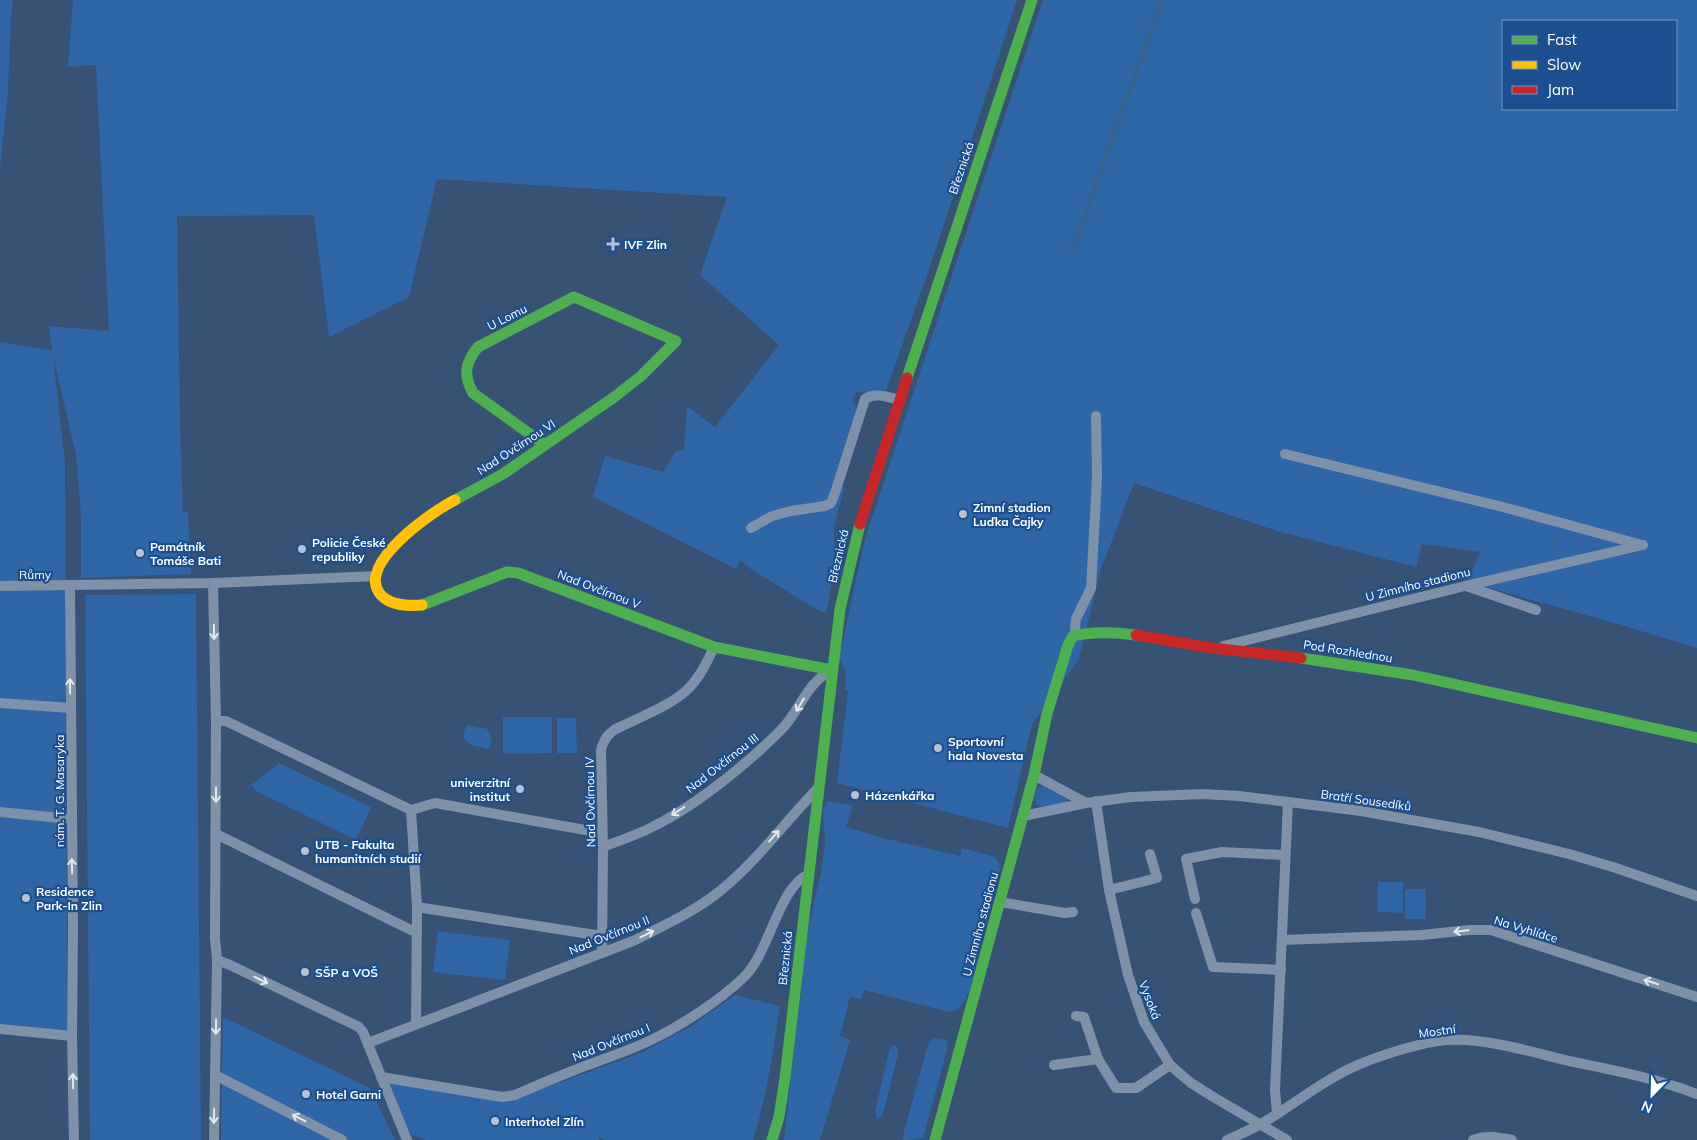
<svg xmlns="http://www.w3.org/2000/svg" width="1697" height="1140" viewBox="0 0 1697 1140" font-family="Mulish,sans-serif">
	<style>
		.green { fill: #2f66a5; fill-rule: evenodd }
		.lines { fill: none; stroke-linecap: round; stroke-linejoin: round }
		.stream { stroke: #3b618d; stroke-width: 4 }
		.street { stroke: #7d92a8; stroke-width: 10 }
		.fast { stroke: #4caf50; stroke-width: 11 }
		.slow { stroke: #ffc107; stroke-width: 11 }
		.jam { stroke: #c62828; stroke-width: 11 }
		.oneway { stroke: #e5e9ee }
		.poi-dot { fill: #b9c2ce; stroke: #1b4f8f; stroke-width: 2 }
		.labels { text-anchor: middle; dominant-baseline: central; stroke-width: 4.5; stroke-linejoin: round; paint-order: stroke }
		.street-label { font-size: 12px; fill: #fff; stroke: #1b4f8f }
		.poi-label { font-size: 12px; font-weight: bold; fill: #fff; stroke: #1b4f8f; text-anchor: start }
	</style>
	<rect width="100%" height="100%" fill="#365274"/>
	<g class="green">
		<polygon points="0,0 13,0 11,18 8,91 0,169"/>
		<polygon points="73,0 1017,0 933,258 886,391 864,393 857,391 853,400 857,410 835,484 844,488 834,528 835,568 826,613 819,611 749,568 740,560 736,569 593,497 605,456 663,472 675,452 684,449 687,406 715,427 779,345 700,275 727,197 437,179 409,297 329,337 314,215 177,216 180,422 183,512 188,512 191,574 81,578 81,515 76,455 53,356 65,463 67,1031 0,1024 0,342 52,350 49,326 109,331 96,65 68,67"/>
		<path d="M1043 0H1697V648L1618 624 1468 582 1480 552 1422 544 1416 567 1277 531 1134 483 1100 572 1079 659 1032 724 1008 828 837 783 848 691 845 690 846 671 839 658 865 539ZM1503 21H1676V109H1503Z"/>
		<polygon points="196,594 201,1140 90,1140 85,595"/>
		<polygon points="503,717 552,717 552,753 503,754"/>
		<polygon points="557,718 576,718 577,753 557,753"/>
		<polygon points="466,725 488,729 492,740 489,749 471,745 463,738"/>
		<polygon points="279,763 371,807 356,840 256,791 251,785"/>
		<polygon points="1043,786 1066,799 1068,803 1041,807 1037,805 1034,799 1037,788"/>
		<path d="M829 801 853 805 846 827 883 838 960 856 962 848 995 857 999 862 1000 869 970 988C966 1000 962 1010 949 1012L864 990 861 999 850 997 840 1036 850 1040 820 1140H784L808 928 821 873 825 842 823 809 826 803Z"/>
		<polygon points="1378,882 1403,882 1403,913 1377,912"/>
		<rect x="1405" y="889" width="21" height="30"/>
		<polygon points="438,931 510,940 505,980 433,972"/>
		<path d="M735 995 780 1006C773 1052 767 1096 753 1140H604L600 1138 599 1140H427L411 1135 388 1084 385 1073 500 1093 539 1090 643 1052 691 1026Z"/>
		<polygon points="223,1017 370,1088 395,1140 221,1140"/>
		<polygon points="934,1038 946,1040 948,1045 923,1139 903,1140 904,1132 928,1044"/>
		<polygon points="895,1045 898,1049 898,1055 884,1110 882,1116 877,1119 875,1111 889,1051 891,1047"/>
	</g>
	<g class="lines">
		<polyline class="stream" points="1071,254 1162,0"/>
		<g class="street">
			<polyline points="1285,454 1503,507 1642,545"/>
			<path d="M751 528 772 516 791 511 825 506 831 503 835 493 865 399C875 392 888 397 899 400"/>
			<polyline points="213,583 216,721 215,938 217,960 214,1140"/>
			<polyline points="0,586 213,583 376,576"/>
			<polyline points="70,586 73,925 72,1036 74,1140"/>
			<polyline points="1466,586 1536,610"/>
			<polyline points="1076,635 1075,627 1076,619 1091,588 1097,478 1096,416"/>
			<polyline points="1223,646 1465,586 1643,545"/>
			<polyline points="0,703 71,708"/>
			<polyline points="216,721 226,721 411,810 417,907 416,1024"/>
			<polyline points="1034,775 1086,803"/>
			<polyline points="1096,801 1109,890 1128,975 1144,1022 1170,1065 1191,1083 1215,1098 1287,1140"/>
			<polyline points="411,810 435,803 602,833"/>
			<polyline points="0,812 71,819"/>
			<polyline points="1023,816 1086,803 1131,797 1203,794 1239,796 1361,811 1479,832 1569,854 1616,868 1697,896"/>
			<polyline points="216,834 411,930 417,930"/>
			<path d="M603 847C621 840 640 834 656 825 698 804 748 763 781 730 801 710 805 684 832 670"/>
			<polyline points="1109,890 1157,878 1150,854"/>
			<polyline points="1195,899 1186,859 1222,852 1285,855"/>
			<polyline points="1000,902 1065,913 1073,912"/>
			<polyline points="417,907 602,936"/>
			<polyline points="1196,913 1213,967 1281,970"/>
			<polyline points="1282,940 1422,935 1469,930 1491,930 1697,997"/>
			<path d="M602 953 603 847 601 750C603 741 607 735 614 730 635 719 671 706 688 689 700 677 707 662 714 647"/>
			<polyline points="217,960 230,965 359,1027 363,1032 407,1140"/>
			<polyline points="1076,1016 1084,1017 1098,1059 1116,1088 1136,1088 1170,1065"/>
			<polyline points="0,1029 72,1036"/>
			<path d="M368 1043 633 941C663 926 694 912 720 891 757 861 785 822 818 788"/>
			<polyline points="1054,1065 1098,1059"/>
			<polyline points="215,1075 342,1140"/>
			<path d="M381 1077 502 1097 515 1095C538 1085 561 1075 585 1066 606 1058 628 1051 649 1041 679 1027 719 1001 743 978 770 953 778 887 809 874"/>
			<polyline points="1277,1113 1275,1090 1288,802"/>
			<path d="M1227 1140C1238 1135 1250 1130 1261 1124 1292 1106 1319 1083 1351 1068 1375 1057 1423 1041 1449 1040 1485 1038 1533 1052 1569 1061 1611 1070 1656 1078 1697 1094"/>
			<path d="M1473 1140C1486 1135 1498 1137 1512 1140"/>
		</g>
		<g class="fast">
			<polyline points="907,378 1032,0"/>
			<path d="M455 500 503 474 613 398 641 376 676 341 574 297 478 347C465 363 463 375 473 393L545 445"/>
			<polyline points="422,605 507,572 518,573 714,647 832,670"/>
			<polyline points="1301,658 1413,675 1697,738"/>
			<polyline points="772,1140 779,1117 785,1078 840,609 860,524"/>
			<path d="M935 1140 1034 775 1047 714 1068 645 1073 636C1094 631 1114 632 1136 635"/>
		</g>
		<path class="slow" d="M422 605C408 606 391 606 381 595 354 565 433 511 455 500"/>
		<g class="jam">
			<polyline points="860,524 907,378"/>
			<polyline points="1136,635 1212,648 1301,658"/>
		</g>
	</g>
	<defs><path id="oneway-shaft" d="M-6 0H5M1.5-3L5.5 0L1.5 3" fill="none" stroke-width="1.6" stroke-linecap="round" stroke-linejoin="round" transform="scale(1.25)"/></defs>
	<g class="oneway">
		<use href="#oneway-shaft" transform="translate(214 632) rotate(89)"/>
		<use href="#oneway-shaft" transform="translate(70 686) rotate(-91)"/>
		<use href="#oneway-shaft" transform="translate(800 705) rotate(120)"/>
		<use href="#oneway-shaft" transform="translate(216 795) rotate(90)"/>
		<use href="#oneway-shaft" transform="translate(678 811) rotate(148)"/>
		<use href="#oneway-shaft" transform="translate(774 836) rotate(-48)"/>
		<use href="#oneway-shaft" transform="translate(72 866) rotate(-91)"/>
		<use href="#oneway-shaft" transform="translate(1461 931) rotate(174)"/>
		<use href="#oneway-shaft" transform="translate(647 934) rotate(-26)"/>
		<use href="#oneway-shaft" transform="translate(261 980) rotate(26)"/>
		<use href="#oneway-shaft" transform="translate(1651 982) rotate(-162)"/>
		<use href="#oneway-shaft" transform="translate(216 1027) rotate(91)"/>
		<use href="#oneway-shaft" transform="translate(73 1081) rotate(-91)"/>
		<use href="#oneway-shaft" transform="translate(214 1116) rotate(91)"/>
		<use href="#oneway-shaft" transform="translate(299 1118) rotate(-153)"/>
	</g>
	<g class="poi-dot">
		<path d="M610.5 236.5h5v5h5v5h-5v5h-5v-5h-5v-5h5z"/>
		<circle cx="963" cy="514" r="5"/>
		<circle cx="302" cy="549" r="5"/>
		<circle cx="140" cy="553" r="5"/>
		<circle cx="938" cy="748" r="5"/>
		<circle cx="520" cy="789" r="5"/>
		<circle cx="855" cy="795" r="5"/>
		<circle cx="305" cy="851" r="5"/>
		<circle cx="26" cy="898" r="5"/>
		<circle cx="305" cy="972" r="5"/>
		<circle cx="306" cy="1094" r="5"/>
		<circle cx="495" cy="1121" r="5"/>
	</g>
	<g class="labels">
		<g class="street-label">
			<text transform="translate(961 168) rotate(-71)">Březnická</text>
			<text transform="translate(507 317) rotate(-27)">U Lomu</text>
			<text transform="translate(516 447) rotate(-33)">Nad Ovčírnou VI</text>
			<text transform="translate(838 556) rotate(-77)">Březnická</text>
			<text x="35" y="574">Růmy</text>
			<text transform="translate(1418 584) rotate(-14)">U Zimního stadionu</text>
			<text transform="translate(599 589) rotate(21)">Nad Ovčírnou V</text>
			<text transform="translate(1348 651) rotate(9)">Pod Rozhlednou</text>
			<text transform="translate(722 763) rotate(-38)">Nad Ovčírnou III</text>
			<text transform="translate(59 791) rotate(-90)">nám. T. G. Masaryka</text>
			<text transform="translate(1366 800) rotate(8)">Bratří Sousedíků</text>
			<text transform="translate(590 802) rotate(-91)">Nad Ovčírnou IV</text>
			<text transform="translate(980 924) rotate(-75)">U Zimního stadionu</text>
			<text transform="translate(1526 929) rotate(17)">Na Vyhlídce</text>
			<text transform="translate(609 935) rotate(-22)">Nad Ovčírnou II</text>
			<text transform="translate(785 958) rotate(-84)">Březnická</text>
			<text transform="translate(1150 1000) rotate(69)">Vysoká</text>
			<text transform="translate(1437 1031) rotate(-8)">Mostní</text>
			<text transform="translate(611 1042) rotate(-22)">Nad Ovčírnou I</text>
		</g>
		<g class="poi-label">
			<text x="624" y="244">IVF Zlin</text>
			<text x="973" y="507">Zimní stadion<tspan x="973" dy="14">Luďka Čajky</tspan></text>
			<text x="312" y="542">Policie České<tspan x="312" dy="14">republiky</tspan></text>
			<text x="150" y="546">Památník<tspan x="150" dy="14">Tomáše Bati</tspan></text>
			<text x="948" y="741">Sportovní<tspan x="948" dy="14">hala Novesta</tspan></text>
			<text x="510" y="782" text-anchor="end">univerzitní<tspan x="510" dy="14">institut</tspan></text>
			<text x="865" y="795">Házenkářka</text>
			<text x="315" y="844">UTB - Fakulta<tspan x="315" dy="14">humanitních studií</tspan></text>
			<text x="36" y="891">Residence<tspan x="36" dy="14">Park-In Zlin</tspan></text>
			<text x="315" y="972">SŠP a VOŠ</text>
			<text x="316" y="1094">Hotel Garni</text>
			<text x="505" y="1121">Interhotel Zlín</text>
		</g>
	</g>
	<rect x="1502" y="20" width="175" height="90" fill="#1b4f8f" stroke="#7695bc"/>
	<rect x="1512" y="36" width="25" height="8" fill="#4caf50" stroke="#7695bc"/>
	<text x="1547" y="45" font-size="15" fill="#ffffff">Fast</text>
	<rect x="1512" y="61" width="25" height="8" fill="#ffc107" stroke="#7695bc"/>
	<text x="1547" y="70" font-size="15" fill="#ffffff">Slow</text>
	<rect x="1512" y="86" width="25" height="8" fill="#c62828" stroke="#7695bc"/>
	<text x="1547" y="95" font-size="15" fill="#ffffff">Jam</text>
	<g transform="translate(1652 1095) rotate(203)" stroke="#1b4f8f" stroke-width="4" paint-order="stroke">
	<path d="M0-4L9 19L0 12L-9 19Z" fill="#ffffff"/>
	<text y="-8" font-size="14" font-weight="bold" text-anchor="middle" fill="#ffffff">N</text>
	</g>
</svg>
